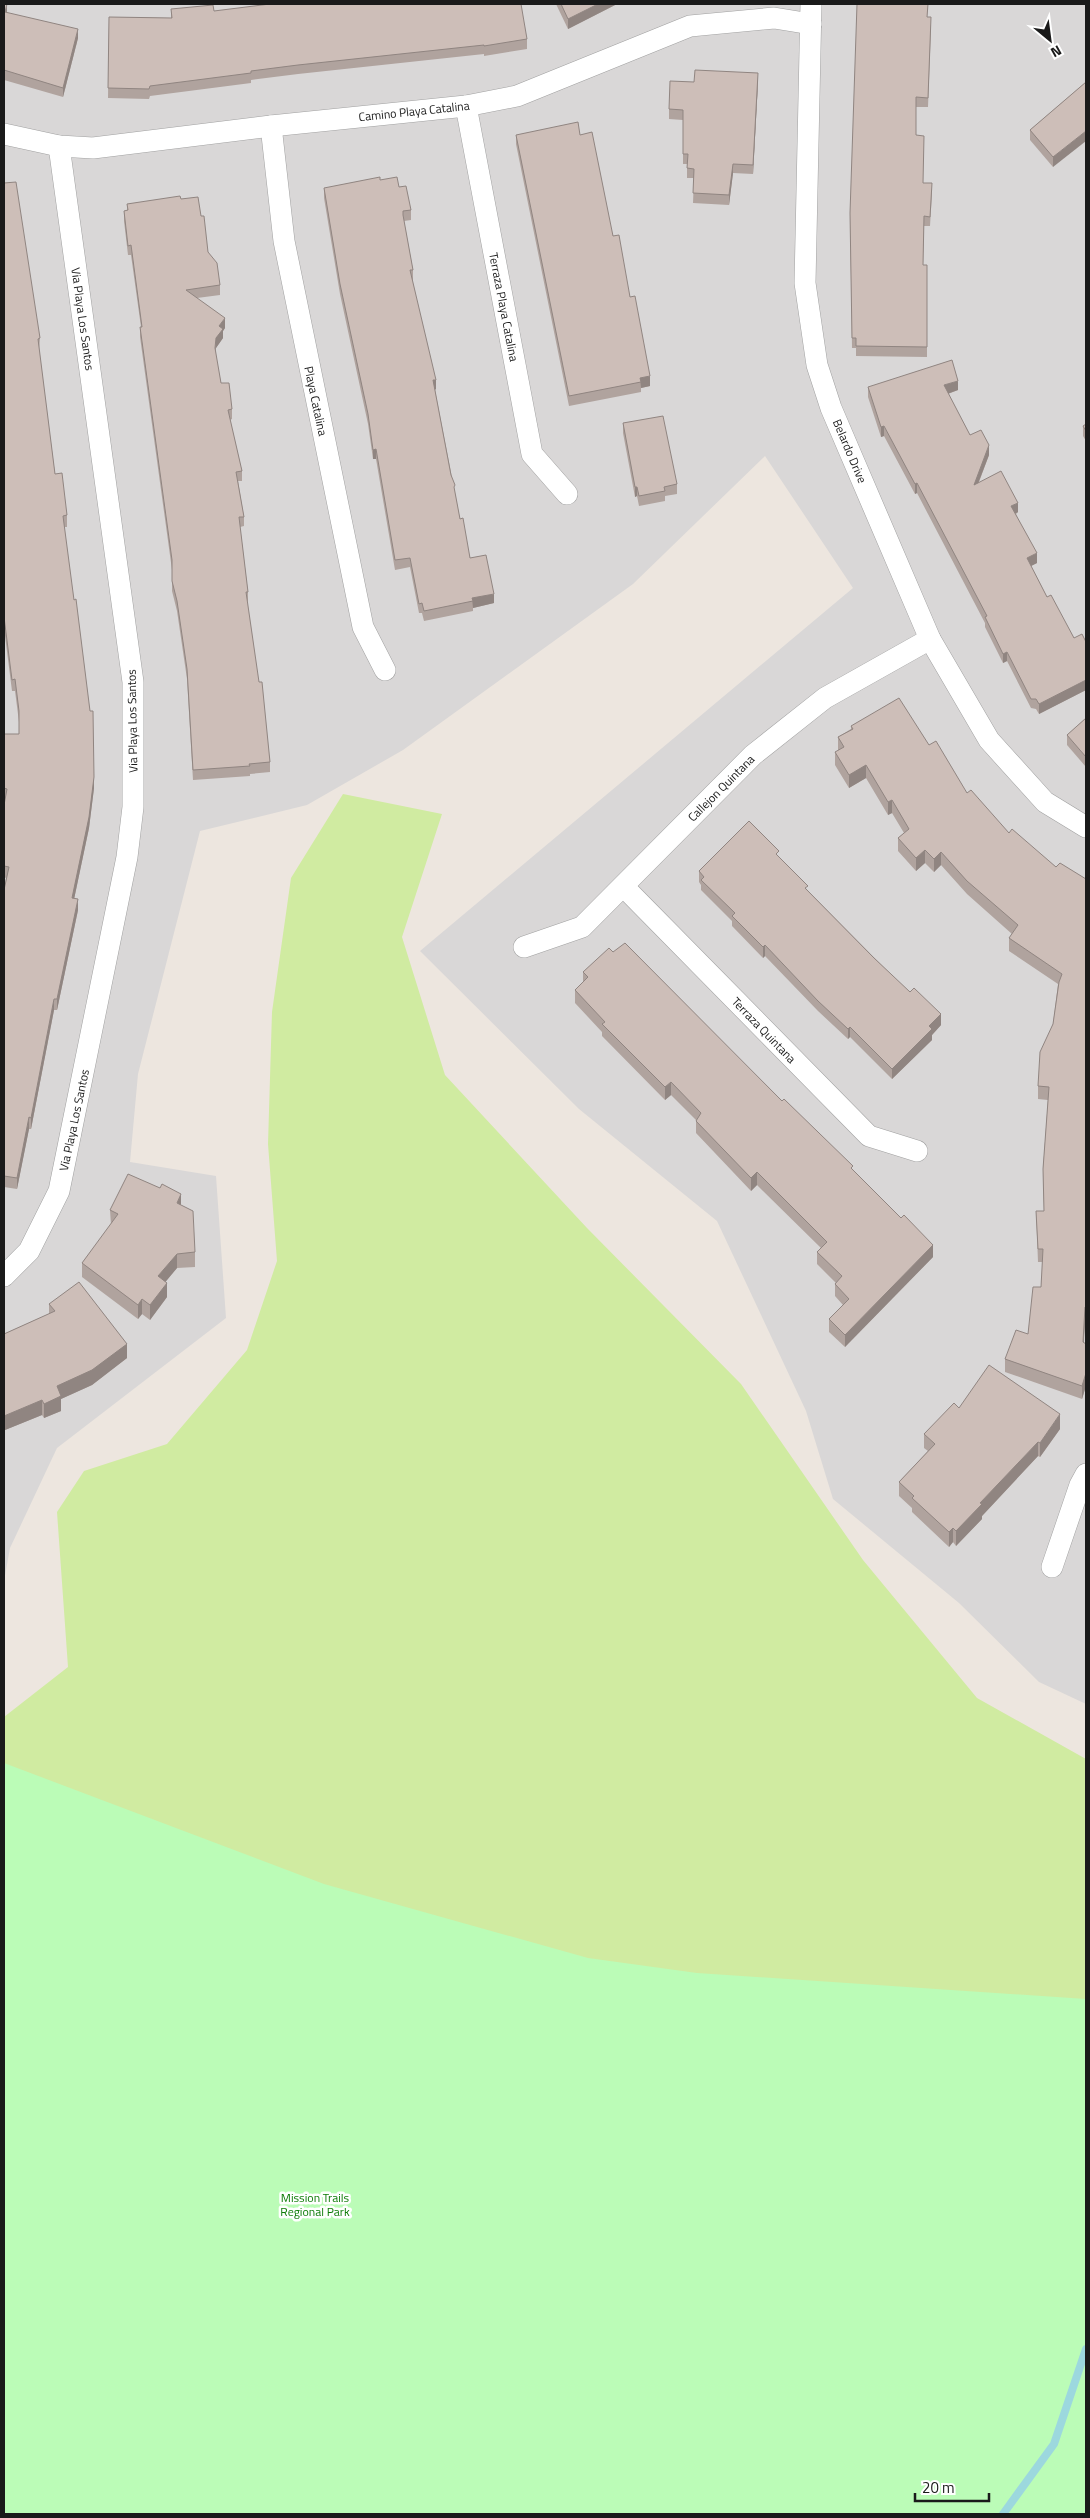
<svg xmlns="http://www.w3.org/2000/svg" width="1090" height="2518" viewBox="0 0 1090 2518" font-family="'Titillium Web',sans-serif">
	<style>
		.residential { fill: #d9d7d7 }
		.grass { fill: #d0eba1 }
		.park { fill: #bbfcb7 }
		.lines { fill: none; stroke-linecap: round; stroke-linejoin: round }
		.stream { stroke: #9cd8de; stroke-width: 8 }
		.street-casing { stroke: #a1a1a1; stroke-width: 22 }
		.street { stroke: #fff; stroke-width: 21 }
		.wall { fill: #b0a39e }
		.shaded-wall { fill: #908581 }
		.building { fill: #cdbeb8; stroke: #908581 }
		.labels { text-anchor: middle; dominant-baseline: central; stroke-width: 5; stroke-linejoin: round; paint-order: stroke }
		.street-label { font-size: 12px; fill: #1a1a1a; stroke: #fff }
		.park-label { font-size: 12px; fill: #0c7b06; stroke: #fff }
	</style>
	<rect width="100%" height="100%" fill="#ede6df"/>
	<polygon class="residential" points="4,4 1086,4 1086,1704 1039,1682 959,1603 833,1499 806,1411 717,1221 579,1109 420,951 853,588 765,456 633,584 403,750 307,805 200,831 138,1074 130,1162 216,1176 226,1318 57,1448 10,1548 4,1581"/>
	<polygon class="grass" points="343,794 442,814 402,937 445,1075 587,1228 741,1384 863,1560 977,1698 1086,1759 1086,2514 4,2514 4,1717 68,1667 57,1512 84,1471 167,1444 247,1350 277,1261 268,1144 272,1012 291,878"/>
	<polygon class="park" points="4,1763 324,1884 588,1958 697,1973 1086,1999 1086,2514 4,2514"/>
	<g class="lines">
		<polyline class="stream" points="1003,2514 1054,2444 1086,2349"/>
		<defs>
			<g id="street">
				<polyline points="811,4 805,283 817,365 831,408 930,639 989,740 1045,802 1086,827"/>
				<polyline points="466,106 532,454 567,494"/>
				<polyline points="271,126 284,241 363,627 385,670"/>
				<polyline points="4,134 59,146 93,148 271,126 466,106 517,96 690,26 774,18 811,24"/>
				<polyline points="624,887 869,1136 917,1151"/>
				<polyline points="524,947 582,927 753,755 825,698 930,639"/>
				<polyline points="4,1276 29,1251 59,1191 127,857 133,807 133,682 59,146"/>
				<polyline points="1052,1567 1080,1485 1086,1474"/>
			</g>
		</defs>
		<use href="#street" class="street-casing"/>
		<use href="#street" class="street"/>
	</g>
	<g class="wall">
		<polygon points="4,4 7,4 7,13 78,38 63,97 4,80"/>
		<polygon points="556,4 617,4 568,29"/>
		<polygon points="928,4 927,17 931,27 928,107 916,107 916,135 923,183 932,193 930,226 924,226 923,265 927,265 927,357 856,356 856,348 852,348 850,213"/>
		<polygon points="171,9 214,11 527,39 527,49 484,56 484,54 298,74 251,80 251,83 150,96 149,99 108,98 109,17 171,18"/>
		<polygon points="694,82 758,82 753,174 733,173 729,205 693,203 694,178 687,178 687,164 683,164 683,120 669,119 669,109"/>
		<polygon points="1086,82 1053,167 1030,140 1030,130"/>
		<polygon points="516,135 580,135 613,236 630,297 650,386 641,388 641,392 569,406 516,144"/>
		<polygon points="4,183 40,338 39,350 55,474 67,515 67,527 64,527 94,788 89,828 74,899 78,910 57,1010 54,1010 31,1129 29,1129 17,1189 4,1187 4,890 6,878 4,877 4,805 5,800 4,799 4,734 19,734 19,722 15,691 12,691 4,628"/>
		<polygon points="399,187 411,210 411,220 404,221 413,270 413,280 412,280 436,389 435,390 460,519 470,558 494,603 473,608 473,611 424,621 422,613 419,613 410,567 395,570 376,459 373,459 368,424 340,294 324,198 324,188"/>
		<polygon points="181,199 201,216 208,252 220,285 220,295 197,298 225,328 223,331 223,338 216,348 215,351 221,383 232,409 232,419 230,420 242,471 242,481 238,481 244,517 244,526 240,527 248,592 248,601 247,602 270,762 270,772 250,774 250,776 193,780 187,679 177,611 172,591 172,570 140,337 140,327 141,327 131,255 128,255 124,221 124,211 127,210 127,204"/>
		<polygon points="868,387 958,390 948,394 970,435 989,455 979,482 1018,512 1016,514 1037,563 1031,566 1047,597 1074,638 1086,642 1086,690 1039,714 1036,709 1031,708 1007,661 1003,663 985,627 985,623 917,493 915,494 884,436 881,437 868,397"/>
		<polygon points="623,423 677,484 677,494 665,496 665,501 639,506 637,496 635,497 623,433"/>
		<polygon points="1086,424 1086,441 1083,436 1083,426"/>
		<polygon points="1086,718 1086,767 1067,745 1067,735"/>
		<polygon points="851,726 929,745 967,793 1009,833 1056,867 1086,879 1086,1320 1085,1320 1084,1343 1086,1344 1086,1386 1082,1399 1005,1372 1005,1359 1028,1334 1041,1287 1043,1262 1038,1262 1036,1211 1044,1211 1043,1169 1048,1100 1038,1099 1038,1086 1053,1024 1058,984 1009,951 1009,938 1012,934 967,894 941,865 934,872 925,863 916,871 898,851 898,838 904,833 892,813 888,815 866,778 849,788 835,765 835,752 838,751 838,737 851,729"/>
		<polygon points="779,857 808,891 941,1025 932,1035 932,1040 892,1079 850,1037 848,1039 818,1011 765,956 763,958 732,926 732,921 701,890 701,885 699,882 699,871"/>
		<polygon points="613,952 782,1101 853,1170 933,1257 845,1347 829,1332 829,1319 843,1305 835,1296 835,1284 836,1283 817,1264 817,1252 821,1248 757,1185 751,1191 696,1133 696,1120 671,1095 665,1100 602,1036 602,1032 575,1003 575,990 583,982 583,972"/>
		<polygon points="181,1205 195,1252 195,1267 177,1268 165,1282 167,1297 150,1320 142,1314 138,1319 82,1277 82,1263 111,1225 110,1210"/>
		<polygon points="49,1304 127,1358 92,1385 61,1399 61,1411 44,1418 42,1415 5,1430 5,1433 4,1434 4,1334 49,1314"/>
		<polygon points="959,1408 1060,1429 1040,1457 1038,1456 982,1516 982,1519 956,1546 953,1542 949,1547 912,1512 912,1508 899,1496 899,1482 928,1451 924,1448 924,1434"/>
	</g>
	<g class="shaded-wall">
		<polygon points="7,4 7,11 5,22 5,12"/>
		<polygon points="598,4 617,4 568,29 568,19"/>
		<polygon points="78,29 78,38 63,97 63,88"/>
		<polygon points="758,73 758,82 753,174 753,165"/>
		<polygon points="1086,131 1086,141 1053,167 1053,157"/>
		<polygon points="733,164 733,173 729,205 729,195"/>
		<polygon points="225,318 225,328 223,331 223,338 216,348 215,358 216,338 219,326"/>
		<polygon points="650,376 650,386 641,388 640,378"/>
		<polygon points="433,380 436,380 436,389 433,390"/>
		<polygon points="958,381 958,390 944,395 944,385"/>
		<polygon points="884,426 884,436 881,437 881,427"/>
		<polygon points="989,445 989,455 974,494 974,485"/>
		<polygon points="376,449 376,459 373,459 373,450"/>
		<polygon points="917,483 917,493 915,494 915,484"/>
		<polygon points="635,487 637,487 637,496 635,497"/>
		<polygon points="1018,503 1018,512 1011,516 1011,506"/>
		<polygon points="1037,553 1037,563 1027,568 1027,558"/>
		<polygon points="494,594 494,603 473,608 472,598"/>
		<polygon points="1007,652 1007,661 1003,663 1003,654"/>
		<polygon points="1086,680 1086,690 1039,714 1039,704"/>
		<polygon points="866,765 866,778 849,788 849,775"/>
		<polygon points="94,777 94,788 89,828 72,909 72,898"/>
		<polygon points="892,800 892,813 888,815 888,802"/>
		<polygon points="925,850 925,863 916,871 916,858"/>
		<polygon points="941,852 941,865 934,872 934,859"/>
		<polygon points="78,899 78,910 57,1010 57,999"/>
		<polygon points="765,945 765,956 763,958 763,947"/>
		<polygon points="54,999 54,1010 31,1129 31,1118"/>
		<polygon points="941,1014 941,1025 932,1035 932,1040 892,1079 892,1069 929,1026"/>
		<polygon points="850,1027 850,1037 848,1039 848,1029"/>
		<polygon points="671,1082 671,1095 665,1100 665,1087"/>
		<polygon points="29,1117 29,1129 17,1189 17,1178"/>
		<polygon points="757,1172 757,1185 751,1191 751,1178"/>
		<polygon points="181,1194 181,1208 177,1203"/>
		<polygon points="933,1245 933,1257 845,1347 845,1335"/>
		<polygon points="177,1254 177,1268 158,1291 158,1276"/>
		<polygon points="167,1283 167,1297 150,1320 150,1305"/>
		<polygon points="142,1299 142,1314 138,1319 138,1305"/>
		<polygon points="1085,1307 1085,1320 1083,1355 1083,1342"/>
		<polygon points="127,1344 127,1358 92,1385 61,1399 61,1411 44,1418 44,1404 57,1386"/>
		<polygon points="1086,1373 1086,1386 1082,1399 1082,1386"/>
		<polygon points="42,1400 42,1415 5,1430 5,1433 4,1434 4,1416"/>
		<polygon points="1060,1414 1060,1429 1040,1457 1040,1443"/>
		<polygon points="1038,1442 1038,1456 982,1516 982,1519 956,1546 956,1531 980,1503"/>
		<polygon points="953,1528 953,1542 949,1547 949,1532"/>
	</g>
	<g class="building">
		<polygon points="4,4 7,4 5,12 78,29 63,88 4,70"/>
		<polygon points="270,4 521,4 527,39 484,46 484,45 298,65 251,71 251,73 150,86 149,89 108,88 109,17 172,18 171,9 213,5 214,11"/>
		<polygon points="561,4 598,4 568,19"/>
		<polygon points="857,4 928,4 927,17 931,17 928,98 916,97 916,135 924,136 923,183 932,183 930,217 924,216 923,265 927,265 927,347 856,346 856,338 852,338 850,213"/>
		<polygon points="695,70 758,73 753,165 733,164 729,195 693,193 694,169 687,168 688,154 683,154 683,110 669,109 670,81 694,82"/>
		<polygon points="1086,82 1086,131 1053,157 1030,130"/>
		<polygon points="578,122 580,135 592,132 613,236 619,235 630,297 635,296 650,376 640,378 641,382 569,396 516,135"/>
		<polygon points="380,177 380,180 397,177 399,187 406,186 411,210 403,211 403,215 413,270 410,270 436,380 433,380 451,475 455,485 454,487 460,519 463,518 470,558 486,555 494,594 472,598 473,601 424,611 422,603 419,604 410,558 395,560 376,449 373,450 368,414 340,284 324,188"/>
		<polygon points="16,182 40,338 38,339 55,474 62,473 67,515 63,516 74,600 76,599 90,711 93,711 94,777 89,817 72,898 78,899 57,999 54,999 31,1118 29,1117 17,1178 4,1176 4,890 9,867 4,866 4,805 7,789 4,788 4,734 19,734 19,711 15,679 12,680 4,617 4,183"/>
		<polygon points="180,196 181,199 198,197 201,216 204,216 208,252 217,263 220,285 186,290 225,318 219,326 223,329 216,338 215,348 221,383 229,383 232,409 228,410 242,471 236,472 244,517 239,517 248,592 246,592 259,682 262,682 270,762 249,764 250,766 193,770 187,669 177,601 172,581 172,560 140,327 142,327 131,245 128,246 124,211 128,210 127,204"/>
		<polygon points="952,360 958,381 944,385 970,435 981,430 989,445 974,485 1001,471 1018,503 1011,506 1037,553 1027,558 1047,597 1051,595 1074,638 1082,634 1086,642 1086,680 1039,704 1036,699 1031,699 1007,652 1003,654 985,617 987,616 917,483 915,484 884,426 881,427 868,387"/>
		<polygon points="663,416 677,484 664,487 665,491 639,496 637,487 635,487 623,423"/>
		<polygon points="1086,424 1086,431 1083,426"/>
		<polygon points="899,698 929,745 936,741 967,793 971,790 1009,833 1012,829 1056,867 1060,863 1086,879 1086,1307 1085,1307 1083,1342 1086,1344 1086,1373 1082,1386 1005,1359 1016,1330 1028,1334 1033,1287 1041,1287 1043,1249 1038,1249 1036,1211 1044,1211 1043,1169 1049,1087 1038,1086 1040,1052 1053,1024 1059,982 1062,974 1009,938 1018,925 967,881 941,852 934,859 925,850 916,858 898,838 909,829 892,800 888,802 866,765 849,775 835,752 844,747 838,737 853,729 851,726"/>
		<polygon points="1086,718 1086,757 1067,735"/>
		<polygon points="749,821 779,851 776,854 808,886 805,888 874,958 910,992 914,988 941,1014 929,1026 932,1029 892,1069 850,1027 848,1029 818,1001 765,945 763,947 732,916 735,913 701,880 704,877 699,871"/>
		<polygon points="625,943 782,1101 784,1099 853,1166 851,1168 901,1218 904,1215 933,1245 845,1335 829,1319 849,1299 835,1284 842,1276 817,1252 827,1242 757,1172 751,1178 696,1121 701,1113 671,1082 665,1087 602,1024 605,1022 575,990 588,977 583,972 609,948 613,952"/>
		<polygon points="128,1174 160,1188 162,1184 181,1194 177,1203 193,1211 195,1252 177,1254 158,1276 167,1283 150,1305 142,1299 138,1305 82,1263 118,1214 110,1210"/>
		<polygon points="79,1282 127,1344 92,1370 57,1386 61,1396 44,1404 42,1400 4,1416 5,1419 4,1419 4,1334 55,1311 49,1304"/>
		<polygon points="989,1365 1060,1414 1040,1443 1038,1442 980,1503 982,1504 956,1531 953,1528 949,1532 912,1498 914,1496 899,1482 935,1444 924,1434 954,1403 959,1408"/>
	</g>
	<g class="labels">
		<g class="street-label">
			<text transform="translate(414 111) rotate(-6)">Camino Playa Catalina</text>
			<text transform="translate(504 307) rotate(79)">Terraza Playa Catalina</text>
			<text transform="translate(83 319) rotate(82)">Via Playa Los Santos</text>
			<text transform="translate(316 401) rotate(78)">Playa Catalina</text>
			<text transform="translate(850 451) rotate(67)">Belardo Drive</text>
			<text transform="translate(132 721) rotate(-91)">Via Playa Los Santos</text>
			<text transform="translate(721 788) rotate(-45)">Callejon Quintana</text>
			<text transform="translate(764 1030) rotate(46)">Terraza Quintana</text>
			<text transform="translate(74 1120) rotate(-78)">Via Playa Los Santos</text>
		</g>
		<g class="park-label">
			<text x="315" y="2197">Mission Trails<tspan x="315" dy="14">Regional Park</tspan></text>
		</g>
	</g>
	<rect width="1090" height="2518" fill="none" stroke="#1a1a1a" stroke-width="10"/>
	<g transform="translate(1050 40) rotate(151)" stroke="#ffffff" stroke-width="4" paint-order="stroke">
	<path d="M0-4L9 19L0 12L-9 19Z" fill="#1a1a1a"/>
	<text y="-8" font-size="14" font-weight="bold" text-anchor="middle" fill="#1a1a1a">N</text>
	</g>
	<path d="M915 2493v8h74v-8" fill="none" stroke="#1a1a1a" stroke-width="2.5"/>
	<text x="922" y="2493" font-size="15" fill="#1a1a1a" stroke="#ffffff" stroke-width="4" paint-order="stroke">20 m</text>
</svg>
